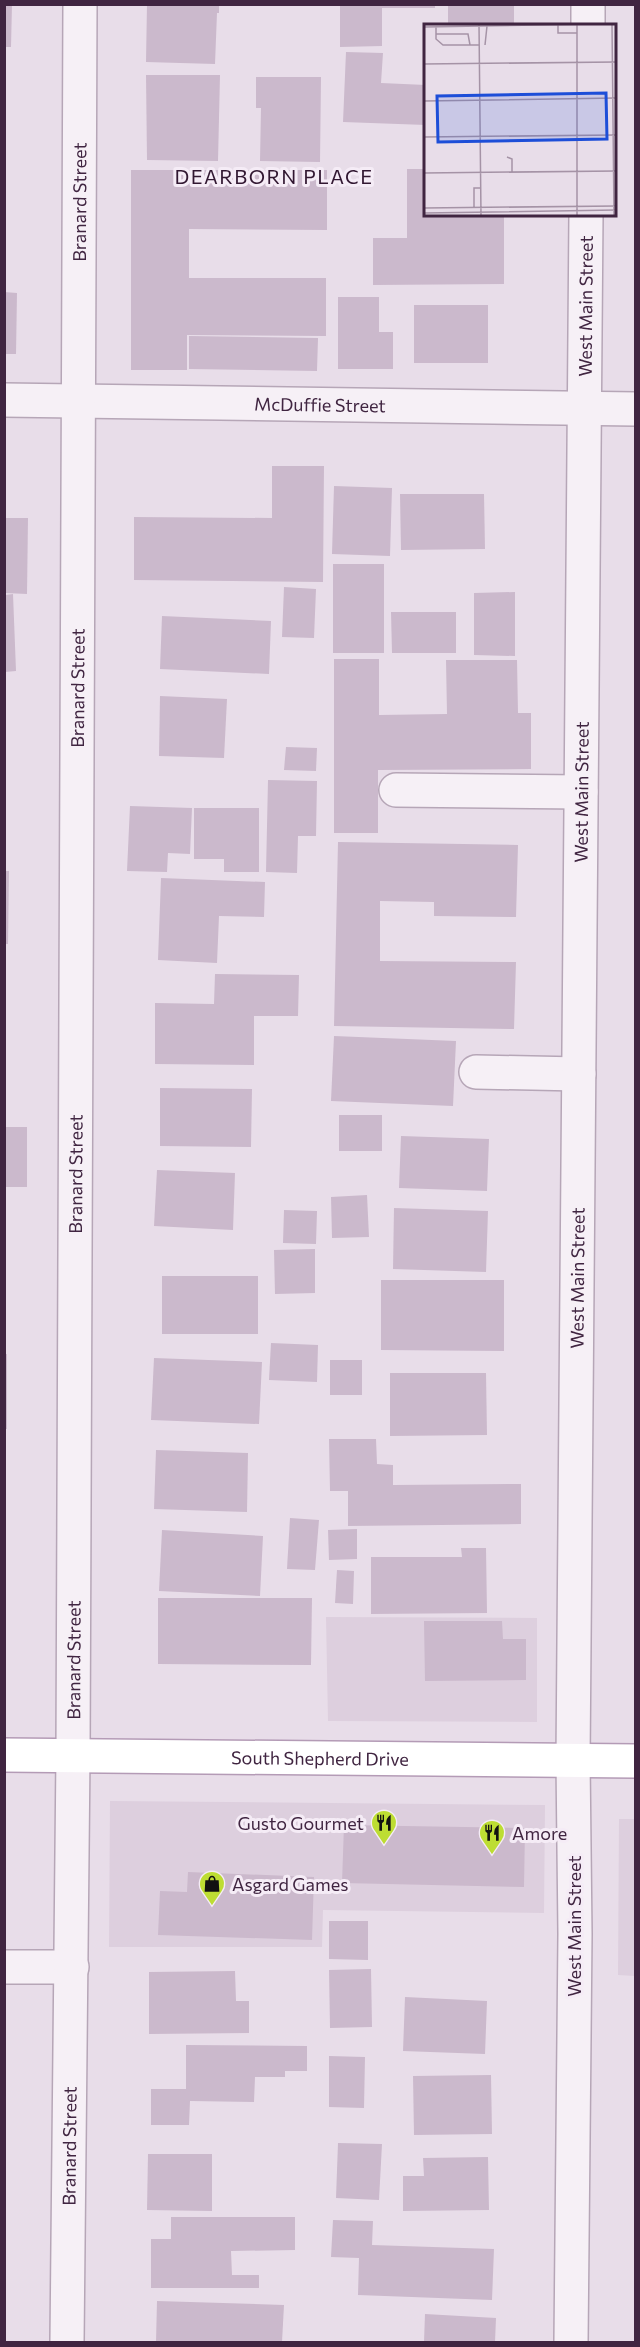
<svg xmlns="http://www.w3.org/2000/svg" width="640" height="2347" viewBox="0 0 640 2347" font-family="Commissioner,sans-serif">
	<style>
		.built { fill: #ddcfde }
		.building { fill: #cbb9cc }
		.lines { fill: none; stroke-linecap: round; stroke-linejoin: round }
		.minor-casing { stroke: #b6a6b7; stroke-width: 36 }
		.major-casing { stroke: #b49bb6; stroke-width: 36 }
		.minor { stroke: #f6f0f6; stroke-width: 33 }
		.major { stroke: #fff; stroke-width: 33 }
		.labels { text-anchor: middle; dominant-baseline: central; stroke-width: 6; stroke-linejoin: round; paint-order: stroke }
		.street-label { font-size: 18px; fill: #402541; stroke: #f5ecf6 }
		.poi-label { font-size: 18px; fill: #402541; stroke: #f5ecf6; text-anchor: start }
		.neighbourhood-label { font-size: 20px; letter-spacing: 1.5px; fill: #311731; stroke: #f5ecf6 }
		.inset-road { fill: none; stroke: #a593a6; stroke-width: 1.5 }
		.view { fill: #1d4ed8; fill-opacity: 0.15; stroke: #1d4ed8; stroke-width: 3 }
		.inset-edge { fill: none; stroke: #402541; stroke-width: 3 }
	</style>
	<rect width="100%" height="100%" fill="#e8dde9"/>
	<g class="built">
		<polygon points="326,1617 537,1618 537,1722 328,1721"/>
		<polygon points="110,1801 545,1805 544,1913 323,1910 322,1947 109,1947"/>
		<polygon points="619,1819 635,1819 635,1976 618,1975"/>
	</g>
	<g class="building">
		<polygon points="4,4 12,4 11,47 4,47"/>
		<polygon points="147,4 219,4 219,13 217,13 215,64 146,62"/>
		<polygon points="340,4 435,4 435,8 382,8 382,46 340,47"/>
		<rect x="448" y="4" width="66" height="22"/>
		<polygon points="346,52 383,53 381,83 426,85 426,125 343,122"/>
		<polygon points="146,75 220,75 218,161 147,160"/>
		<polygon points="256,77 321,77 320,162 260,161 261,108 256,108"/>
		<polygon points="407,169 426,169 426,214 504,214 504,284 373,285 373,238 407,238"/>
		<polygon points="131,170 327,170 327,230 189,229 189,278 326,278 326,336 187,335 187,370 131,370"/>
		<polygon points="4,292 17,293 16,354 4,354"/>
		<polygon points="338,297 379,297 379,332 393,332 393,369 338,369"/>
		<rect x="414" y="305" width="74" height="58"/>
		<polygon points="189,336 318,338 317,371 189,369"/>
		<polygon points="272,466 324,466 323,582 134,580 134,517 272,518"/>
		<polygon points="334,486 392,488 390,556 332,554"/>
		<polygon points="400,494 484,494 485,549 401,550"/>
		<polygon points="5,518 28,518 27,594 5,593"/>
		<rect x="333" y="564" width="51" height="89"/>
		<polygon points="284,587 316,589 314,638 282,637"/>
		<polygon points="515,592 515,656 474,655 474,593"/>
		<polygon points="13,594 16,671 5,672 5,595"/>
		<polygon points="391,612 456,612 456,653 392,653"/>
		<polygon points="162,616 271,621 269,674 160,669"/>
		<polygon points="334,659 379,659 379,715 447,714 446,660 517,660 518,713 531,713 531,769 378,770 378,833 334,833"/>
		<polygon points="160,696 227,699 224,758 159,756"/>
		<polygon points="286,747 317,748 316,771 284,770"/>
		<polygon points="268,780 317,781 316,836 298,836 297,873 266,872"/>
		<polygon points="130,806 192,808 190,854 168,853 167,872 127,871"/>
		<polygon points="194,808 259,808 259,872 224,872 224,859 194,859"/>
		<polygon points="338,842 518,845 516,917 434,916 434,902 380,901 380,961 516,962 514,1029 334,1026"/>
		<polygon points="4,871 9,871 8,944 4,944"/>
		<polygon points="161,878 265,882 264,917 219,916 217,963 158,960"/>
		<polygon points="215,974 299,975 298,1016 254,1016 254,1065 155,1064 155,1003 214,1004"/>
		<polygon points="334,1036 456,1041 453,1106 331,1101"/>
		<polygon points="160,1088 252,1089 251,1147 160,1146"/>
		<rect x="339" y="1115" width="43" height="36"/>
		<rect x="4" y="1127" width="23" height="60"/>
		<polygon points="401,1136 489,1139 487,1191 399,1188"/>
		<polygon points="157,1170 235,1173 233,1230 154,1226"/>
		<polygon points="367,1195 369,1237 332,1238 331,1197"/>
		<polygon points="394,1208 488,1211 486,1272 393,1269"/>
		<polygon points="284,1210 317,1211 316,1244 283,1243"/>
		<polygon points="315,1249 315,1293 275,1294 274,1250"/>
		<rect x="162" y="1276" width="96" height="58"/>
		<polygon points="381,1280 504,1280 504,1351 381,1350"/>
		<polygon points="271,1343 318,1345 317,1382 269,1380"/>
		<rect x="4" y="1354" width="3" height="75"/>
		<polygon points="154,1358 262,1362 259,1424 151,1420"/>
		<rect x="330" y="1360" width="32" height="35"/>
		<polygon points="390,1373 486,1373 487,1435 390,1436"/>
		<polygon points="329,1439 376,1439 377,1464 393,1465 393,1485 521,1484 521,1524 348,1526 348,1491 330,1491"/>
		<polygon points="156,1450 248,1453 247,1512 154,1509"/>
		<polygon points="290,1518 319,1520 315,1570 287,1569"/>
		<polygon points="357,1529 357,1559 329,1560 328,1530"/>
		<polygon points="162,1530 263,1536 260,1596 159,1591"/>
		<polygon points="461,1548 486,1548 487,1613 371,1614 371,1557 462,1557"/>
		<polygon points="337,1570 354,1571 353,1604 335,1603"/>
		<polygon points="158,1598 312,1598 311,1665 158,1664"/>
		<polygon points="424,1621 502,1621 503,1639 526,1639 526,1680 425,1681"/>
		<polygon points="344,1825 525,1828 524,1887 342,1883"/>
		<polygon points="188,1872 314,1877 312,1940 158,1935 160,1891 187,1892"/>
		<polygon points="329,1921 368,1921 368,1960 329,1959"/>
		<polygon points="371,1969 372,2027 330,2028 329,1970"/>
		<polygon points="235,1971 236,2001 249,2001 249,2033 149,2034 149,1972"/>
		<polygon points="405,1997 487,2001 485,2054 403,2051"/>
		<polygon points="186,2045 307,2046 307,2071 285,2071 285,2077 255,2077 254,2102 190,2101 189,2125 151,2125 151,2089 186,2089"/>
		<polygon points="329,2056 365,2057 364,2108 329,2107"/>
		<polygon points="491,2075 492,2134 414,2135 413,2076"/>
		<polygon points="338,2143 382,2144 379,2200 336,2198"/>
		<polygon points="148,2154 212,2154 212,2211 147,2210"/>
		<polygon points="488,2157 489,2210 403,2211 403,2176 424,2176 423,2158"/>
		<polygon points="171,2217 295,2217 295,2250 231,2251 232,2275 259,2275 259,2288 151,2288 151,2239 171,2239"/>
		<polygon points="333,2220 373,2221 372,2245 494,2249 492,2300 358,2295 359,2258 331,2257"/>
		<polygon points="157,2301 284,2305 282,2342 156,2342"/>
		<polygon points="425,2314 496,2318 495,2342 424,2342"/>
	</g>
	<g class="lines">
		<defs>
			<g id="minor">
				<polyline points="588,26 588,4"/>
				<path id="s1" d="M4 400 636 409"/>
				<polyline points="396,790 581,792"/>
				<polyline points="476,1072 579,1074"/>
				<polyline points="4,1967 72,1967"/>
				<path id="s2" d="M67 2342 73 1755 80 4"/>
				<path id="s3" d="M571 2342 575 1934 573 1761 586 214"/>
			</g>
			<g id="major">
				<path id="s4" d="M4 1755 636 1761"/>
			</g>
		</defs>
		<use href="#minor" class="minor-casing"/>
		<use href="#major" class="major-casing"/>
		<use href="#minor" class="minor"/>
		<use href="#major" class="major"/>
	</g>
	<defs>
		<symbol id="restaurant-pin" viewBox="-11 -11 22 30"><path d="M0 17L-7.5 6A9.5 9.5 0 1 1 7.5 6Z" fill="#bddd33" stroke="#f5ecf6"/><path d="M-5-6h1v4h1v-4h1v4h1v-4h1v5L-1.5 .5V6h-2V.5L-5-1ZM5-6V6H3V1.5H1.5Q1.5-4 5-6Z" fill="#111"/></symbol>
		<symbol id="shop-pin" viewBox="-11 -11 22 30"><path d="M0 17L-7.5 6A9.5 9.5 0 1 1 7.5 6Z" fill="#bddd33" stroke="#f5ecf6"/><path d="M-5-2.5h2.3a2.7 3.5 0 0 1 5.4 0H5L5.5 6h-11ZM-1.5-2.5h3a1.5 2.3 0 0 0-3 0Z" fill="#111"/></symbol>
	</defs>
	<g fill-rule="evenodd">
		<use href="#restaurant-pin" x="369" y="1808" width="30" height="40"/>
		<use href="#restaurant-pin" x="477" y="1818" width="30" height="40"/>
		<use href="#shop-pin" x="197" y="1869" width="30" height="40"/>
	</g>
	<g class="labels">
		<g class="street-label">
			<text stroke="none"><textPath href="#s2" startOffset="2140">Branard Street</textPath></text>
			<text stroke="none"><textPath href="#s3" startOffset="2036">West Main Street</textPath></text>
			<text stroke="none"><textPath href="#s1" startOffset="316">McDuffie Street</textPath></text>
			<text stroke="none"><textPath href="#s2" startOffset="1654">Branard Street</textPath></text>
			<text stroke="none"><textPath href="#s3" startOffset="1550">West Main Street</textPath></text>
			<text stroke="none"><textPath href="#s2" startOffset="1168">Branard Street</textPath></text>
			<text stroke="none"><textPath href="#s3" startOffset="1064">West Main Street</textPath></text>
			<text stroke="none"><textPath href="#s2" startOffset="682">Branard Street</textPath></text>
			<text stroke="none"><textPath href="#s4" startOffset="316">South Shepherd Drive</textPath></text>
			<text transform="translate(574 1926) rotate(-90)">West Main Street</text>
			<text stroke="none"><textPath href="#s2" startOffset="196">Branard Street</textPath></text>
		</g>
		<g class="poi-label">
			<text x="364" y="1823" text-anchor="end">Gusto Gourmet</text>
			<text x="512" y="1833">Amore</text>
			<text x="232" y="1884">Asgard Games</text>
		</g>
		<g class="neighbourhood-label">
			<text x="274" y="176">DEARBORN PLACE</text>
		</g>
	</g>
	<g transform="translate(424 24)">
		<rect width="192" height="192" fill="#e8dde9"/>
		<path class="inset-road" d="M55 0 57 192M188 0 190 192M134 1V9H153M0 3 172 0M12 3V15L19 21H55M12 10H44L46 21M61 21 63 2M0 40 192 38M0 77 192 74M0 113 192 111M83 133 88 135V148M0 149 192 147M0 184 192 182M50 184V164H57M0 189 192 186M153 192V1"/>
		<path class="view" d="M182 69 183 115 14 118 13 72Z"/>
		<rect width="192" height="192" class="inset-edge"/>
	</g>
	<rect width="640" height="2347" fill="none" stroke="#402541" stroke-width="12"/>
</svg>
